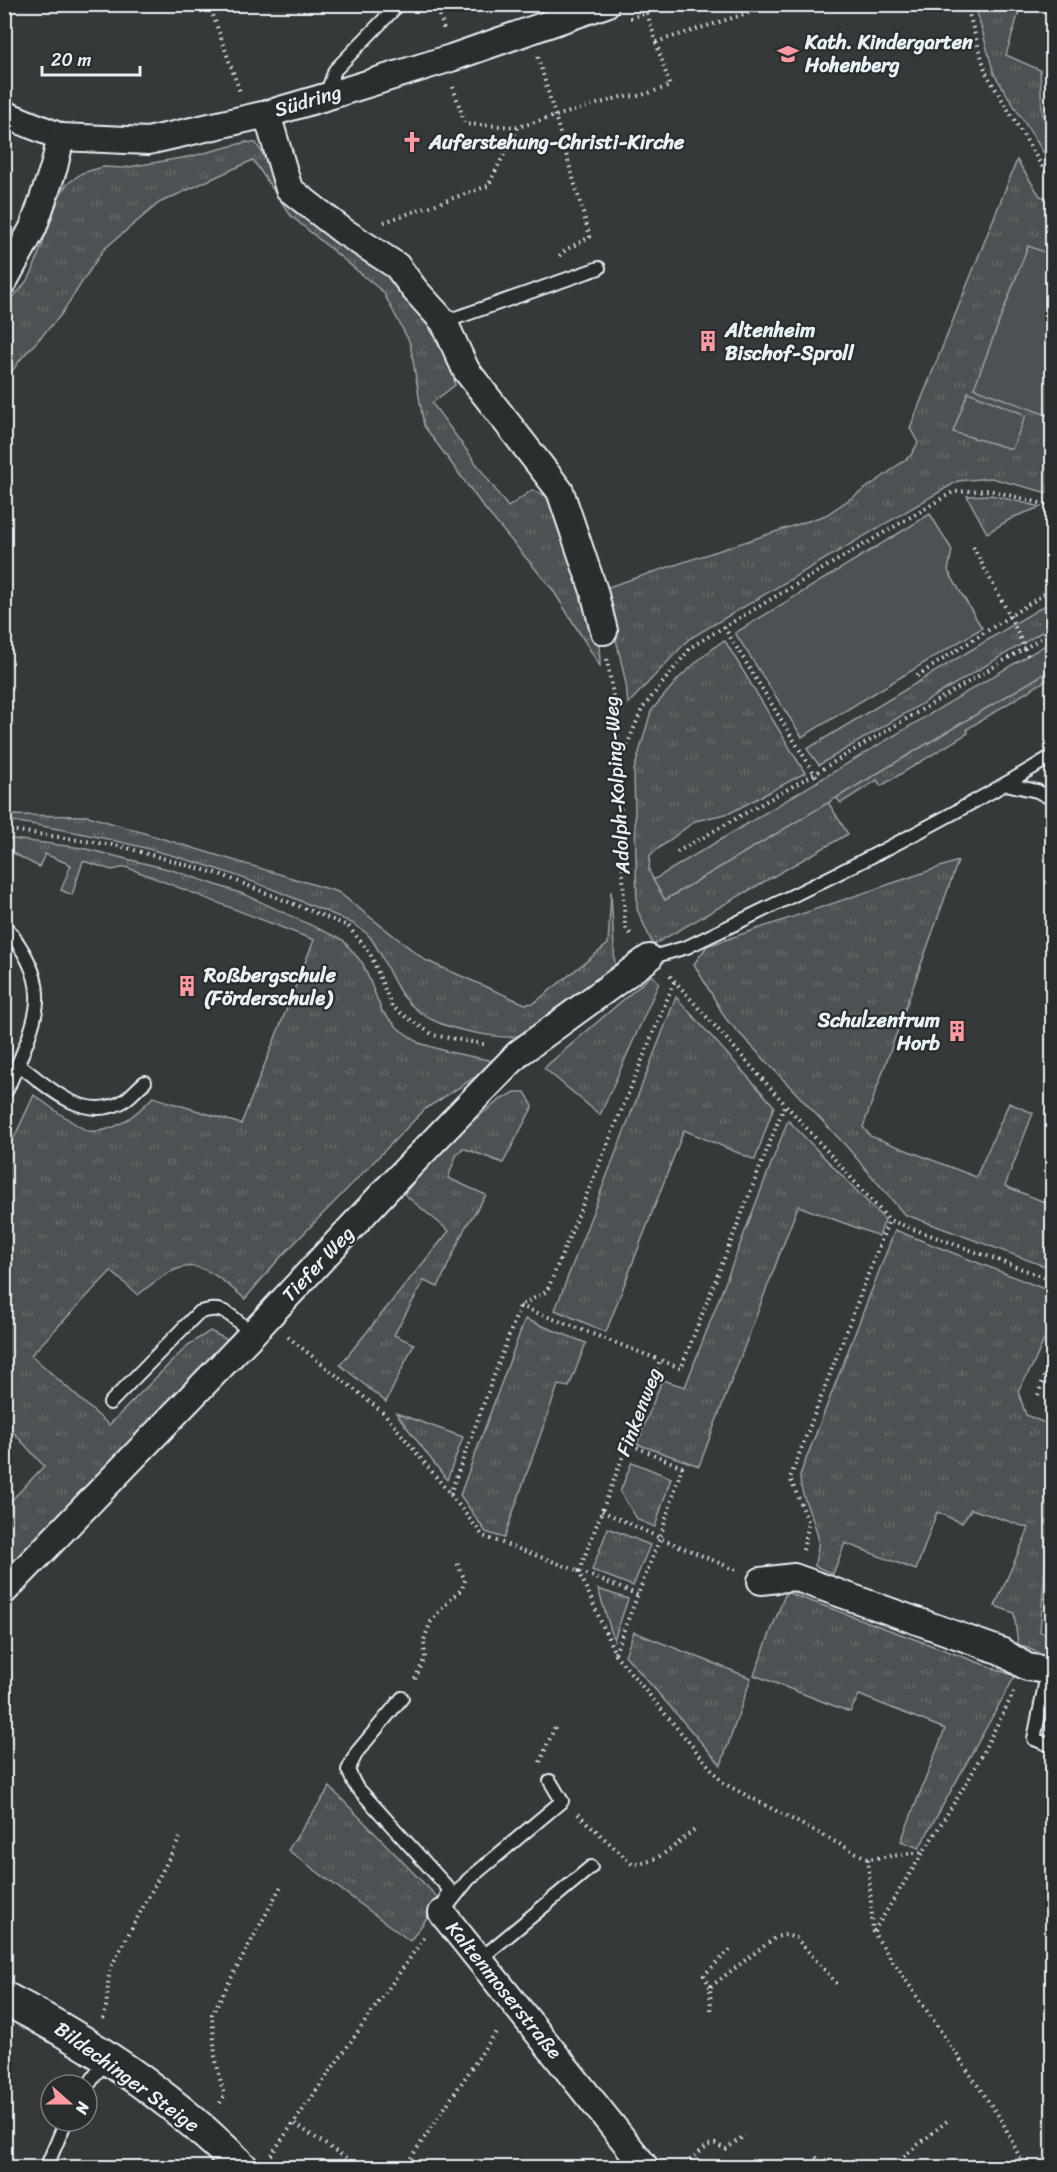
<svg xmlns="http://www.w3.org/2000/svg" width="1057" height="2172" viewBox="0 0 1057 2172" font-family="Sriracha,sans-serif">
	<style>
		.grass { fill: url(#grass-tufts); stroke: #9aa1a5; stroke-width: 1.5 }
		.garden { fill: #4d5152; stroke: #9aa1a5; stroke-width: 1.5 }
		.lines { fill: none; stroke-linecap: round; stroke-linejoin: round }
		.service-casing { stroke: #e8f1f8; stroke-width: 16 }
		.minor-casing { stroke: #e8f1f8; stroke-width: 30 }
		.tertiary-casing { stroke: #e8f1f8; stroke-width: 36 }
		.path { stroke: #e8f1f8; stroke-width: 4; stroke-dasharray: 1.5 4.5; stroke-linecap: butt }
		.service { stroke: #2a2d2e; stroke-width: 12 }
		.minor { stroke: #2a2d2e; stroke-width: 26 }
		.tertiary { stroke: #2a2d2e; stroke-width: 32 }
		.labels { text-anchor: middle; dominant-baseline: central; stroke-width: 4.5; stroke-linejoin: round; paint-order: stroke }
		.poi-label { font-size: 20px; font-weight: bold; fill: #e8f1f8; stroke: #2a2d2e; text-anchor: start }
		.street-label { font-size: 20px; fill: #e8f1f8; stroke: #2a2d2e }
	</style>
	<defs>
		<pattern id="grass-tufts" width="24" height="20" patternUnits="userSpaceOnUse" patternTransform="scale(1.5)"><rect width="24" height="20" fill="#4d5152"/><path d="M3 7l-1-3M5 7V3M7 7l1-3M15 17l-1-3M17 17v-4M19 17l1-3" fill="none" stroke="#676a6c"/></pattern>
	</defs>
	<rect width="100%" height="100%" fill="#35393a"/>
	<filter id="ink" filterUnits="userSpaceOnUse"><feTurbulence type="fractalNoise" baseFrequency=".0167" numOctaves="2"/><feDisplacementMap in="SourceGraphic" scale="12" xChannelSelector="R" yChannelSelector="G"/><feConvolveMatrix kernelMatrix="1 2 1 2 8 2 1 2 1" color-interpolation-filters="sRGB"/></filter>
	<g filter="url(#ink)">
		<g class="grass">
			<polygon points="975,5 1021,5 1006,55 1040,70 1042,111 1052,147 1052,166 994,74"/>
			<polygon points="246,142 256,143 296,209 392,276 425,321 453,371 455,385 432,403 508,507 532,490 546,496 554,504 599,635 600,666 553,590 485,509 424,426 410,343 383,292 291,216 253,160 159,203 103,250 60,316 20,360 5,381 5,304 20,290 32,273 59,197 66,185 82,173 103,167 123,168 193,156"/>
			<polygon points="1017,160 1040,196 1052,199 1052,494 991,478 958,481 689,639 628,704 626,684 605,588 826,515 881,478 911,455 918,443 910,428"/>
			<polygon points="991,495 1041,507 1014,517 987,533 967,496"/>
			<polygon points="1052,601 1052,626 819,765 807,749"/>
			<polygon points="725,641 805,773 730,813 695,821 650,855 649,871 665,900 828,802 848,834 653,945 637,909 634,770 651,711 679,678 701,658 720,643"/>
			<polygon points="1052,669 1052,685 1048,679 967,729 968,733 881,786 877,780 841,803 836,798"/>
			<path d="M5 815 88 816 338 892 425 960 525 1004 534 1003 608 944 611 891 615 968C597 980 577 993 559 1006 545 1015 531 1032 514 1037 506 1038 495 1036 487 1035 455 1030 424 1023 403 996 391 981 379 944 366 933 348 918 323 911 301 901 207 860 106 835 5 820Z"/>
			<path d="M5 838 82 848 172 870 246 895 343 940 363 964 382 1011 399 1029 419 1043 449 1052 499 1062 425 1109 278 1260 245 1299C198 1259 188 1254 138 1295L111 1271 31 1355 109 1425 188 1345 210 1331 230 1341 5 1569V1507L44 1466 5 1423V1145L13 1140 34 1095C44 1102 79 1129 89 1131 114 1134 137 1114 153 1097L241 1124 314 940 126 867 112 870 83 861 72 895 61 890 71 865 45 854 39 867 13 853H5Z"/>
			<polygon points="958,861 863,1127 870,1136 976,1177 1009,1103 1033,1113 1005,1186 1052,1205 1052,1269 904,1214 847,1147 726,1019 694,964 707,946"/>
			<polygon points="652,975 659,983 600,1115 544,1068"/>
			<polygon points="676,997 774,1106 755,1160 684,1130 606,1332 555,1310"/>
			<polygon points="515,1092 525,1092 533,1106 503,1163 463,1148 456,1156 448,1178 486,1195 465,1228 438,1287 424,1281 394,1335 414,1344 386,1402 340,1365 449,1231 404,1194 454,1135 500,1100"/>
			<polygon points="788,1120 885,1220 879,1236 798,1206 699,1466 637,1444 662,1380 685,1387"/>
			<path d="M895 1230 1052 1292V1321L1034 1363 1018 1391 1026 1415 1052 1426V1554H1046L1040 1632 1052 1635V1659L1018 1644 1014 1613 995 1606 1029 1528 971 1509 962 1523 937 1512 916 1570 845 1543 833 1574 815 1566C815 1557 820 1546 818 1538 815 1517 799 1496 800 1475Z"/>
			<polygon points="525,1319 586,1343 569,1387 558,1385 504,1538 486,1532 460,1495"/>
			<polygon points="396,1413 463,1437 447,1480"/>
			<polygon points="632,1462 671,1478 655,1527 638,1520 620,1492"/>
			<polygon points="608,1528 650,1545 633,1586 592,1570"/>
			<polygon points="598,1589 628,1599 614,1640"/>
			<polygon points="786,1592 1015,1676 919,1848 901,1841 945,1729 859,1695 850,1712 754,1675"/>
			<polygon points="634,1632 751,1678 721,1765 625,1655"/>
			<polygon points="330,1787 440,1900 410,1941 288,1850"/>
		</g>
		<g class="garden">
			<polygon points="1028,246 1052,255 1052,417 974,388"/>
			<polygon points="968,392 1026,415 1012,449 953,432"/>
			<polygon points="930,514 952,550 948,571 982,628 802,737 735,633"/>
			<polygon points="1052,641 1052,669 665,900 653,880"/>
		</g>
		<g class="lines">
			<defs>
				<g id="service">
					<polyline points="326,95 335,70 399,4"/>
					<polyline points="444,322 599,268"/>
					<polyline points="1006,784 1037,791 1052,799"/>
					<path d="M4 924C21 946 39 972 37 1001 36 1027 17 1065 7 1090L4 1089"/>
					<path d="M649 958 687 947C811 887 935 828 1052 756"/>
					<path d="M18 1064C47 1086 81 1121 120 1103 129 1099 137 1088 145 1082"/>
					<path d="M110 1403 198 1313C225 1303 233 1318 252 1334"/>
					<polyline points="1048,1670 1034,1739 1052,1746"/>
					<polyline points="402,1698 357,1752 348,1770 355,1785 449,1889 442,1913"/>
					<polyline points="446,1908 468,1880 562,1801 550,1781"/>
					<polyline points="479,1960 591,1867"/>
					<polyline points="87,2087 107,2058"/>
					<polyline points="46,2168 66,2121"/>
				</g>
				<g id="minor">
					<polyline points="4,114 61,137 148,141 267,114 325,97 451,58 606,4"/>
					<polyline points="267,114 289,189 343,231 397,266 415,290 444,322 466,370 560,491 594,591 604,631"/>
					<polyline points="4,281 33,228 54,167 61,137"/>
					<polyline points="761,1581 794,1577 1001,1651 1027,1667 1052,1671"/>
					<polyline points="4,1591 252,1334 387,1189 519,1053 649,958"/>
					<polyline points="442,1913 646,2168"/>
				</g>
				<path id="tertiary" d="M4 1998C90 2042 174 2098 242 2168"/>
			</defs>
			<use href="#service" class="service-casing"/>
			<use href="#minor" class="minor-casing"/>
			<use href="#tertiary" class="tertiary-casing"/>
			<g class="path">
				<polyline points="209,4 240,92"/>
				<polyline points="437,4 444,31"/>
				<polyline points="966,4 986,73 1046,173 1052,177"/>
				<polyline points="630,18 647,13 656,42 777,4"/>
				<polyline points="538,57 590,237 567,249 559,256"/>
				<polyline points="1052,72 1052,121"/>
				<polyline points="453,87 465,124 517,127"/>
				<polyline points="384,222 488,186 518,127 621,97 639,96 670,86 656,42"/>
				<polyline points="973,547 1010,616 1028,656"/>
				<polyline points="724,627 819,781"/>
				<polyline points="607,659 617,719 625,927 632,936"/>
				<polyline points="917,676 1052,589"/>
				<polyline points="620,762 642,709 691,647 724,627 953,492 989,490 1052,506"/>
				<polyline points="4,829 120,846 222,875 348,926 370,953 392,1007 433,1035 488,1045"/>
				<polyline points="677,852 814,774 1052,632"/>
				<polyline points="670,976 889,1220 1052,1280"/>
				<polyline points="520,1306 660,1360"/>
				<polyline points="288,1337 384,1413 450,1494 483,1536 579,1571 638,1595"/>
				<polyline points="1038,1395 1052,1354"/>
				<polyline points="450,1494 520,1306 547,1291 675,980"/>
				<polyline points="602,1511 660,1538 682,1467 627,1443"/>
				<polyline points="803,1550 809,1523 790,1478 889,1220"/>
				<polyline points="579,1571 660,1360 681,1368 785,1104"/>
				<polyline points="579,1571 615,1654 723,1783 868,1859 922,1852"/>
				<polyline points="615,1653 660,1538 736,1570"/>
				<polyline points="415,1679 425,1658 424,1640 430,1623 440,1610 462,1589 465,1580 456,1561"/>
				<polyline points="540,1762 556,1724"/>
				<path d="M578 1814 632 1864C657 1864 675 1845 694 1830"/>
				<polyline points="868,1859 873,1932 1002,2121 1025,2168"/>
				<polyline points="874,1931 969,1779 1014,1692"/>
				<polyline points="710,1987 704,1975 733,1947"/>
				<polyline points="711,2010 710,1987 776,1937 786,1935 796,1938 839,1986"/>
				<path d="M103 2019C109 2002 106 1985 111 1967L180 1838"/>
				<polyline points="220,2103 224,2096 215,2056 212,2014 281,1886"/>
				<polyline points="295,2124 361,2168"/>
				<polyline points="271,2155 424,1938"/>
				<polyline points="816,2157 826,2168"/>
				<polyline points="404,2168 498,2029"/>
				<polyline points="681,2168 708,2145 715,2144 726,2149 745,2135"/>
				<polyline points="890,2168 947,2121"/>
			</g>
			<use href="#service" class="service"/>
			<use href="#minor" class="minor"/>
			<use href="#tertiary" class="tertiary"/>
		</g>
	</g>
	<defs>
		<symbol id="school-bare" viewBox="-9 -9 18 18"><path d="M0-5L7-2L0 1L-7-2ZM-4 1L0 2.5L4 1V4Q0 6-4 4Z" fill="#ff9aa2" stroke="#2a2d2e" stroke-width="2.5" paint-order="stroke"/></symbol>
		<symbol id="church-bare" viewBox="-9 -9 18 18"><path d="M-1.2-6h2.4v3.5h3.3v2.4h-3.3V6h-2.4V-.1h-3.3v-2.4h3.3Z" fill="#ff9aa2" stroke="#2a2d2e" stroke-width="2.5" paint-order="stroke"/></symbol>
		<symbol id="building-bare" viewBox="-9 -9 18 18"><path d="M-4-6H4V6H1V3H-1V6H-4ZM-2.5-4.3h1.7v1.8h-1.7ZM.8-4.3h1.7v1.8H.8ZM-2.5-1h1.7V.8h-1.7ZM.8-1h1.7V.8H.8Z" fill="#ff9aa2" stroke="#2a2d2e" stroke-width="2.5" paint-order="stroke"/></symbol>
	</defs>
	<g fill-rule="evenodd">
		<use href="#school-bare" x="773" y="39" width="30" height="30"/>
		<use href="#church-bare" x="397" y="127" width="30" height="30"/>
		<use href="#building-bare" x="693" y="326" width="30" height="30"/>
		<use href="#building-bare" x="172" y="971" width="30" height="30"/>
		<use href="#building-bare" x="942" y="1016" width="30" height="30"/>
	</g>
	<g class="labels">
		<g class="poi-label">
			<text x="805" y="42">Kath. Kindergarten<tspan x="805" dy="23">Hohenberg</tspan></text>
			<text x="429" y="142">Auferstehung-Christi-Kirche</text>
			<text x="725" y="330">Altenheim<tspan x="725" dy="23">Bischof-Sproll</tspan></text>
			<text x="204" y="975">Roßbergschule<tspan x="204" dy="23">(Förderschule)</tspan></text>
			<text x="940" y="1020" text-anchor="end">Schulzentrum<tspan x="940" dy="23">Horb</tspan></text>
		</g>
		<g class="street-label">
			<text transform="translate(308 101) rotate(-16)">Südring</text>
			<text transform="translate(617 785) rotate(-94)">Adolph-Kolping-Weg</text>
			<text transform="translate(318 1264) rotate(-47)">Tiefer Weg</text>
			<text transform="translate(639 1412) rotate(-69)">Finkenweg</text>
			<text transform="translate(504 1990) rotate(51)">Kaltenmoserstraße</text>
			<text transform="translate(127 2077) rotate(36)">Bildechinger Steige</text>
		</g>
	</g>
	<rect width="1057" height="2172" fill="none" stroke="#2a2d2e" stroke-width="24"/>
	<rect x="12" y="12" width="1033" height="2148" fill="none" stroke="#e8f1f8" stroke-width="2" filter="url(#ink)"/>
	<g transform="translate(69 2103) rotate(111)"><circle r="28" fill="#2a2d2e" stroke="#767b7f" stroke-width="1.5"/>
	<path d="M0-4.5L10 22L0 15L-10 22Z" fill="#ff9aa2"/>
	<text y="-9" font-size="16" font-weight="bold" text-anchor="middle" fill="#e8f1f8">N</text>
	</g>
	<path d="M42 66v9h98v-9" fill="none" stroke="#e8f1f8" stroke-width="3"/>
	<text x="51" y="66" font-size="18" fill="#e8f1f8" stroke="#2a2d2e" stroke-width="4.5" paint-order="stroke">20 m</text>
</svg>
